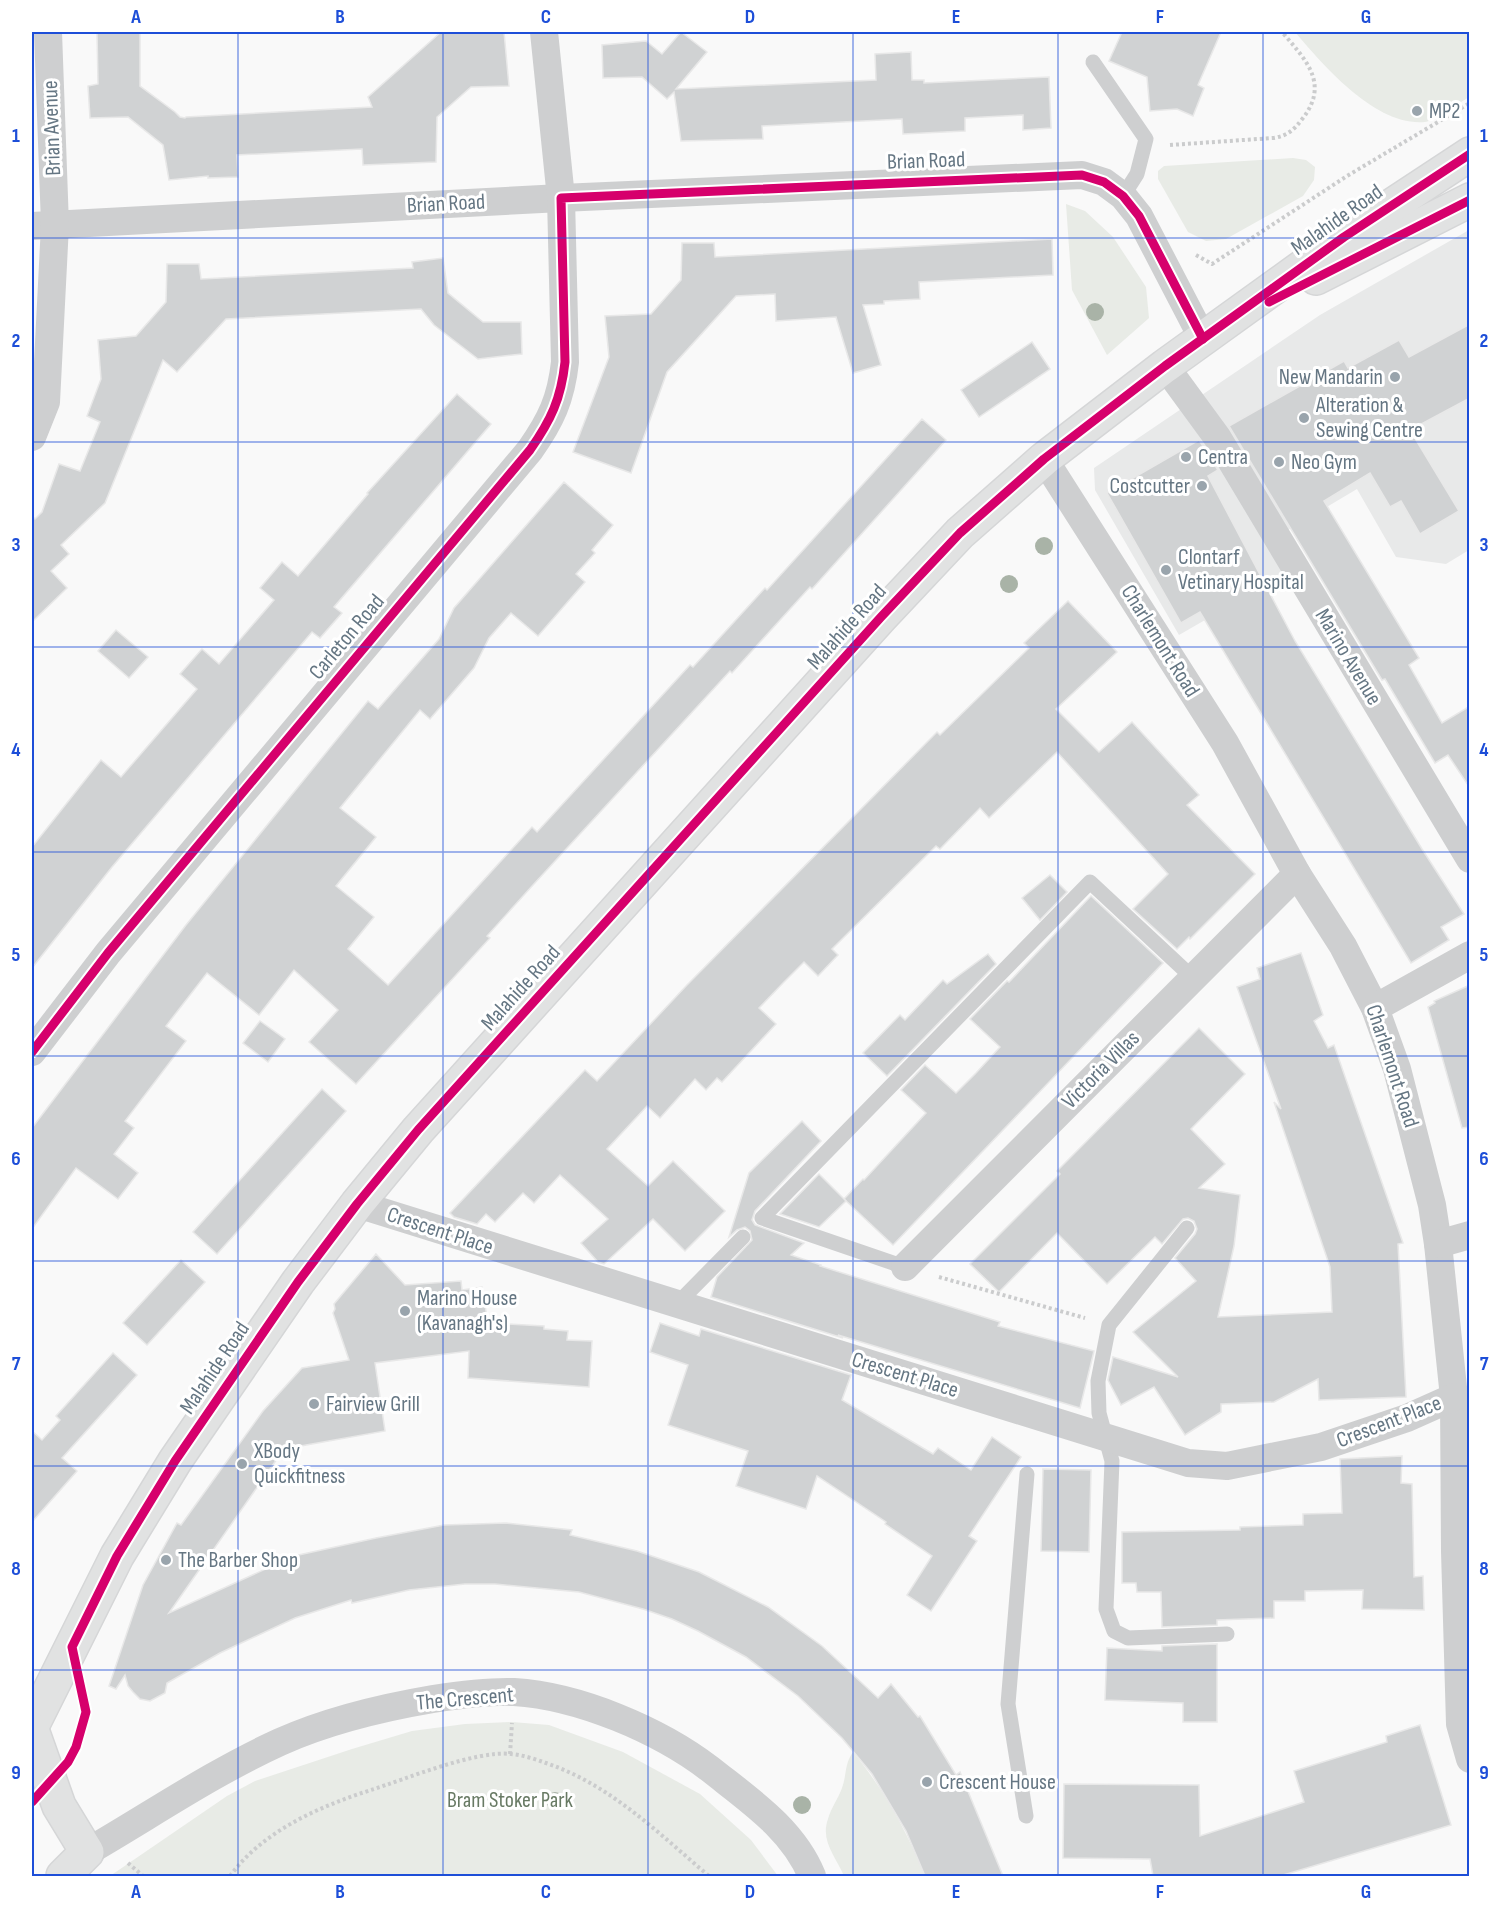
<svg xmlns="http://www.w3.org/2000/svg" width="1501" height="1908" viewBox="0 0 1501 1908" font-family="'Sofia Sans Condensed',sans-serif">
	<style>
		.built { fill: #e8e9e9 }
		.green { fill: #e8ebe6 }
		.building { fill: #d0d2d3; stroke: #e8e8e8; stroke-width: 1.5 }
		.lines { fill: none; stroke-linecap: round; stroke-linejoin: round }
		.secondary-casing { stroke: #d5d6d7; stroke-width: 36 }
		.path { stroke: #cbcccd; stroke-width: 4; stroke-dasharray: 3 3; stroke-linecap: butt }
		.service { stroke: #cecfd0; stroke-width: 15 }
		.minor { stroke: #cecfd0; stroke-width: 28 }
		.secondary { stroke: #e1e2e2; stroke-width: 33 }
		.cycleway-casing { stroke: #fff; stroke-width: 13 }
		.cycleway { stroke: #d6006c; stroke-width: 9 }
		.tree { fill: #a9b3a7 }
		.grid { fill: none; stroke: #1d4ed8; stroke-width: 1.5; stroke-opacity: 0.55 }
		.poi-dot { fill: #99a4ac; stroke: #fff; stroke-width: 2 }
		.labels { text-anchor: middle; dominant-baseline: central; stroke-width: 6; stroke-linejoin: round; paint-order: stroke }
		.poi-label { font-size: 22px; fill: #657683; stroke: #fff; text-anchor: start }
		.street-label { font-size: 22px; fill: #657683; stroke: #fff }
		.park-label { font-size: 22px; fill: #687a64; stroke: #fff }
		.neatline { fill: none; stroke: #1d4ed8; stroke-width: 2 }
		.grid-label { font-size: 20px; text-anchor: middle; font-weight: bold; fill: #1d4ed8 }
	</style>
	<rect width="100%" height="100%" fill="#f9f9f9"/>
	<polygon class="built" points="1469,230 1469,550 1446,564 1396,557 1357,489 1278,536 1297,567 1179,635 1095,490 1094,468 1320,315"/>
	<g class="green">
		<path d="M1295 32H1469V97C1459 103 1437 120 1425 122 1376 127 1323 65 1295 32Z"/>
		<polygon points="1293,158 1306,160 1315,167 1314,180 1303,196 1226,239 1206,241 1188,232 1158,179 1158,171 1164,166"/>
		<polygon points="1066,204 1085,211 1113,237 1146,287 1149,318 1107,355 1072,290"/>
		<polygon points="512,1722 549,1725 623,1752 700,1794 751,1840 778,1876 110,1876 227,1796 255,1781 352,1749 412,1731 465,1724"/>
		<path d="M853 1752C885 1791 906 1830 925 1876H844C836 1857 820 1841 828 1819 831 1808 838 1799 842 1788 847 1774 844 1765 853 1752Z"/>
	</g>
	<g class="building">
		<polygon points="97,32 140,32 140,86 175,112 180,117 185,118 186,117 372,107 368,97 441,32 504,32 509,86 471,87 437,117 436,162 363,165 362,149 237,155 238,177 208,178 208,176 169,180 163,145 128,117 90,118 88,86 98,84"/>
		<polygon points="681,32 707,52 676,89 876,80 875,54 911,52 912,80 924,80 924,83 1049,77 1051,128 1023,130 1023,115 965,118 965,131 903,134 902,119 762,126 763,139 681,141 674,92 667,99 642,77 603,78 602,45 646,41 662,54"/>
		<polygon points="1122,32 1221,32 1198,85 1204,88 1193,116 1177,109 1150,111 1147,77 1109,61"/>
		<polygon points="1052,239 1053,275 919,282 920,299 884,301 884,304 863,305 881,365 853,373 836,317 776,321 775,294 736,296 667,372 631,473 573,452 609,357 605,316 651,314 681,280 682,243 714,243 715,257"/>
		<polygon points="443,258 448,293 483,322 521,322 522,354 478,359 434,325 421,309 226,319 177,372 163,360 105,503 61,545 69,554 51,571 67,588 32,622 32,516 35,519 42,512 59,464 80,471 100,422 87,416 101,379 98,340 136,336 166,302 167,264 199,264 201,279 413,268 412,262"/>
		<polygon points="1470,324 1470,398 1410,430 1459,511 1420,534 1401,501 1390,507 1370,473 1324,501 1419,658 1409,665 1442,723 1470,706 1470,788 1448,755 1435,763 1385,679 1382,680 1229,426 1344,361 1348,368 1399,340 1409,357"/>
		<polygon points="1032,342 1050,369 979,417 961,390"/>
		<polygon points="457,394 491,424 334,607 342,613 320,638 312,632 112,867 32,968 32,847 101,760 121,777 197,689 180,674 202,649 219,664 274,600 260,588 282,562 298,576 368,494 367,493"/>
		<polygon points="922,419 946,440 812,589 810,587 732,673 730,671 533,885 487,936 490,938 356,1084 309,1042 338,1010 294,970 259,1015 207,973 166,1026 186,1041 125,1121 134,1128 114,1154 138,1173 118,1199 76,1168 32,1229 32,1128 186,925 368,701 378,709 439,639 454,608 564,482 613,525 592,550 595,553 576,574 585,582 538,636 511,613 489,638 474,668 430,719 420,710 340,808 376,837 336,886 374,917 348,949 388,985 532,827 537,832 690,665 693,667 765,588 767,590"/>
		<polygon points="1199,440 1218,470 1208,476 1295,641 1422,849 1464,914 1441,927 1449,940 1411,963 1200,612 1181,623 1107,493"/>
		<polygon points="1068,601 1117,652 1056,709 1099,752 1132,722 1199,795 1187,805 1255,874 1190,939 1189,937 1177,949 1133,909 1168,874 1057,752 989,818 980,808 940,849 936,846 832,949 838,955 818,976 804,962 784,982 759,1008 776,1024 722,1082 717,1078 706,1090 695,1079 660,1118 647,1106 607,1149 648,1186 673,1161 725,1211 685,1251 653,1219 604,1264 598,1262 581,1243 608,1219 560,1175 534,1203 523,1193 495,1222 486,1214 477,1224 454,1217 450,1213 585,1070 597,1081 687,985 937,732 940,735 1029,648 1024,643"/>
		<polygon points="116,630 148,657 129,678 98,651"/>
		<polygon points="1050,875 1067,892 1040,920 1022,898"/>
		<polygon points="1091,896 1163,963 893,1245 844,1199 863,1179 864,1180 926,1113 901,1090 925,1065 956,1093 976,1073 1000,1047 970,1019 1007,981 1009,982"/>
		<polygon points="1301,953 1323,1015 1314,1021 1328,1048 1334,1045 1403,1243 1398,1244 1406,1397 1319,1400 1318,1379 1274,1402 1221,1404 1221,1412 1185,1435 1154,1387 1121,1405 1108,1380 1113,1357 1178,1377 1133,1332 1196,1281 1175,1258 1195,1234 1197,1229 1194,1221 1188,1218 1183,1219 1162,1244 1155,1237 1107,1284 1057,1233 999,1292 970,1264 1060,1174 1057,1171 1199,1028 1245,1074 1191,1129 1225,1164 1199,1188 1240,1195 1234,1246 1218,1317 1332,1312 1330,1267 1274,1102 1281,1109 1237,987 1260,979 1257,968"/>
		<polygon points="988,954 996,964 887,1076 863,1053 900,1015 905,1020 943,980 947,984"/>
		<polygon points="1470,985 1470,1127 1462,1128 1428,1007 1435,1003 1434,1001"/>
		<polygon points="260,1021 285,1039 268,1062 243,1043"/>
		<polygon points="322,1089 346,1111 217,1254 193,1232"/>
		<polygon points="802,1121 821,1141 755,1211 752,1220 755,1225 804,1243 791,1255 821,1265 820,1266 1000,1322 998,1326 1094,1351 1080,1408 838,1335 843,1338 711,1297 717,1277 752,1240 750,1231 745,1227 737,1230 729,1237 749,1173"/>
		<polygon points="819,1174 846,1201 819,1227 780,1214"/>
		<polygon points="376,1254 405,1285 461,1281 462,1290 482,1287 488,1323 544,1326 544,1329 568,1331 567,1340 592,1341 589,1387 468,1378 469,1351 375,1363 385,1431 284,1449 169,1613 294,1556 376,1538 444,1525 506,1523 572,1530 570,1535 637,1551 699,1572 768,1607 822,1646 878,1698 891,1684 918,1717 920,1716 956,1775 960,1772 1003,1876 925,1876 906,1831 872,1774 842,1738 798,1696 746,1657 698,1631 672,1619 643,1609 579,1592 495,1584 465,1584 409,1590 352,1603 351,1600 295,1618 220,1653 167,1683 165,1693 150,1701 140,1699 133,1692 128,1686 125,1675 116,1689 109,1686 143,1585 177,1523 181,1525 263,1411 302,1368 349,1360 333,1313 335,1309 334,1304"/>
		<polygon points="181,1260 205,1282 147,1345 123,1323"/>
		<polygon points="660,1323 699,1336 701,1329 851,1375 842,1400 933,1454 938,1448 971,1470 992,1437 1021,1457 969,1536 977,1541 931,1611 907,1595 932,1556 885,1524 886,1522 817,1476 806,1509 736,1486 748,1451 668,1425 688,1365 650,1352"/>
		<polygon points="113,1353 137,1375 62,1458 77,1471 32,1522 32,1431 42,1440 60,1420 56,1416"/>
		<polygon points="1402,1456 1401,1483 1412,1484 1414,1577 1423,1576 1424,1610 1362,1609 1363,1590 1305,1591 1305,1601 1274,1601 1274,1618 1217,1620 1217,1625 1162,1627 1161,1592 1137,1592 1136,1583 1122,1583 1122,1532 1240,1530 1240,1527 1303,1525 1303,1514 1342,1513 1340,1459"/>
		<polygon points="1043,1469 1091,1470 1089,1552 1041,1551"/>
		<polygon points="1217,1644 1217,1722 1183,1722 1183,1703 1105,1700 1107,1648 1162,1651 1162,1646"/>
		<polygon points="1420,1725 1451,1825 1280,1876 1153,1876 1150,1859 1063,1858 1064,1784 1199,1785 1200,1836 1304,1802 1294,1771 1387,1742 1386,1736"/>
	</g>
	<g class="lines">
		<defs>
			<g id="secondary">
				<polyline points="1316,278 1470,200"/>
				<polyline points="32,1726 117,1556 175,1461 298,1282 357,1204 418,1130 881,617 960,533 1044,459 1165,366 1344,237 1470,154"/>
				<polyline points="32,1730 59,1806 87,1852 63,1876"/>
			</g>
		</defs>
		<use href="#secondary" class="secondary-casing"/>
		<g class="path">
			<path d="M1170 145 1273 138C1287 136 1294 130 1303 118 1330 83 1305 59 1282 32"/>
			<polyline points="1196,255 1212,264 1347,176 1470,103"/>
			<polyline points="939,1277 1085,1318"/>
			<polyline points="510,1754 512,1723"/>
			<polyline points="128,1863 143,1876"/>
			<path d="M230 1876C263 1831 318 1807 371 1790 406 1779 476 1750 511 1754 523 1755 535 1759 546 1763 611 1785 658 1833 709 1876"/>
		</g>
		<g class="service">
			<polyline points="1093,62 1146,139 1137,174 1123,196"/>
			<polyline points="1187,1228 1109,1325 1098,1381 1099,1413 1112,1461 1106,1609 1114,1631 1128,1638 1227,1634"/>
			<polyline points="905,1267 762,1218 1090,882 1192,977"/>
			<polyline points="676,1305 743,1237"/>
			<polyline points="1026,1816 1008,1704 1027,1474"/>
		</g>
		<g class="minor">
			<polyline points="32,226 561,198 1082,175 1104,182 1123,196 1139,216 1203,339"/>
			<polyline points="1165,366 1217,437 1470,859"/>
			<polyline points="32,437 46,402 55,225 48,32"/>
			<polyline points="1044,459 1225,743 1297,874 1343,946 1375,1008 1397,1069 1432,1205 1438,1244 1454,1397 1455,1551 1460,1724 1470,1759"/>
			<polyline points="1375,1008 1470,955"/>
			<path d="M32 1052 108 953 530 450C551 420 561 399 565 362L561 198 544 32"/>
			<polyline points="357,1204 1188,1463 1227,1466 1321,1447 1407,1418 1454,1397"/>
			<polyline points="1438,1244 1470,1235"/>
			<polyline points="905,1267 1297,874"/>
			<path d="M87 1852C151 1815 212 1773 280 1742 329 1720 380 1708 433 1699 459 1695 487 1691 514 1692 579 1696 659 1730 710 1769 749 1800 793 1829 812 1876"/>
		</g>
		<use href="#secondary" class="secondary"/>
		<defs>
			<g id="cycleway">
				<polyline points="1269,302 1470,200"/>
				<path d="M32 1052 108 953 530 450C551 420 561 399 565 362L561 198 1082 175 1104 182 1123 196 1139 216 1203 339"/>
				<polyline points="32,1802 68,1762 76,1747 86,1712 72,1647 117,1556 175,1461 298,1282 357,1204 418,1130 881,617 960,533 1044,459 1165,366 1344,237 1470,154"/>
			</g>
		</defs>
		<use href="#cycleway" class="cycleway-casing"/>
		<use href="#cycleway" class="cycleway"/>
	</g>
	<g class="tree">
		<circle cx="1095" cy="312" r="9"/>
		<circle cx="1044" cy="546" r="9"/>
		<circle cx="1009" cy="584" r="9"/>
		<circle cx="555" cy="1801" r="9"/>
		<circle cx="802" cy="1805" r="9"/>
	</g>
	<path class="grid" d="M238 32V1876M443 32V1876M648 32V1876M853 32V1876M1058 32V1876M1263 32V1876M32 238H1470M32 442H1470M32 647H1470M32 852H1470M32 1056H1470M32 1261H1470M32 1466H1470M32 1670H1470"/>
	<g class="poi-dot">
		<circle cx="1417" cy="111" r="6"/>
		<circle cx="1395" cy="377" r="6"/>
		<circle cx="1304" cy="418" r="6"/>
		<circle cx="1186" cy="457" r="6"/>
		<circle cx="1279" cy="462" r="6"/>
		<circle cx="1202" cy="486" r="6"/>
		<circle cx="1166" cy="570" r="6"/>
		<circle cx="405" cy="1311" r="6"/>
		<circle cx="314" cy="1404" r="6"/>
		<circle cx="242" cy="1464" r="6"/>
		<circle cx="166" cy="1560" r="6"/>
		<circle cx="927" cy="1782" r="6"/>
	</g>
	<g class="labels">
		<g class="poi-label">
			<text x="1429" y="111">MP2</text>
			<text x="1383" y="377" text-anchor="end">New Mandarin</text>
			<text x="1316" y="405">Alteration &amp;<tspan x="1316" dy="25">Sewing Centre</tspan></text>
			<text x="1198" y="457">Centra</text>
			<text x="1291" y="462">Neo Gym</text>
			<text x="1190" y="486" text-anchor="end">Costcutter</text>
			<text x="1178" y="557">Clontarf<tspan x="1178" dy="25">Vetinary Hospital</tspan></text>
			<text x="417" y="1298">Marino House<tspan x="417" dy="25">(Kavanagh's)</tspan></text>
			<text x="326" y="1404">Fairview Grill</text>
			<text x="254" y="1451">XBody<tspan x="254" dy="25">Quickfitness</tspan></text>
			<text x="178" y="1560">The Barber Shop</text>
			<text x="939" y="1782">Crescent House</text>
		</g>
		<g class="street-label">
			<text transform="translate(52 128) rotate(-92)">Brian Avenue</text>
			<text transform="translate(926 161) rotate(-2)">Brian Road</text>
			<text transform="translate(446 204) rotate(-3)">Brian Road</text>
			<text transform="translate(1337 220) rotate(-35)">Malahide Road</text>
			<text transform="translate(847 627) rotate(-48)">Malahide Road</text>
			<text transform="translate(347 637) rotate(-50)">Carleton Road</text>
			<text transform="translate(1160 641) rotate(58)">Charlemont Road</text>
			<text transform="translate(1348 657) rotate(59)">Marino Avenue</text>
			<text transform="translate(521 988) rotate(-48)">Malahide Road</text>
			<text transform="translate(1392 1066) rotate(72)">Charlemont Road</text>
			<text transform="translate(1101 1070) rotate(-45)">Victoria Villas</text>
			<text transform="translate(440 1231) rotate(18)">Crescent Place</text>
			<text transform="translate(215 1368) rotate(-56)">Malahide Road</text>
			<text transform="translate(905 1375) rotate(17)">Crescent Place</text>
			<text transform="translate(1389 1422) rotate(-21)">Crescent Place</text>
			<text transform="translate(465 1699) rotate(-5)">The Crescent</text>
		</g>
		<g class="park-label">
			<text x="510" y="1800">Bram Stoker Park</text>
		</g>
	</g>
	<rect width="1501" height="1908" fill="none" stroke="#ffffff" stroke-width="66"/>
	<rect x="33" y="33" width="1435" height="1842" class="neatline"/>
	<g class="grid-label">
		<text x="136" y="23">A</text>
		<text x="340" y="23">B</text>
		<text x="546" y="23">C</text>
		<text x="750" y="23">D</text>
		<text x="956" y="23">E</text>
		<text x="1160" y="23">F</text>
		<text x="1366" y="23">G</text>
		<text x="16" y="142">1</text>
		<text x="1484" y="142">1</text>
		<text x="16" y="347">2</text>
		<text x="1484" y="347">2</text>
		<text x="16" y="551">3</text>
		<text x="1484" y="551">3</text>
		<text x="16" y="756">4</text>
		<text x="1484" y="756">4</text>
		<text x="16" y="961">5</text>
		<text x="1484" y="961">5</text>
		<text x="16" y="1165">6</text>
		<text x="1484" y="1165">6</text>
		<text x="16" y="1370">7</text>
		<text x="1484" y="1370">7</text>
		<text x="16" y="1575">8</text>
		<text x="1484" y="1575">8</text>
		<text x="16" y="1779">9</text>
		<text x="1484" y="1779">9</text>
		<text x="136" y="1898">A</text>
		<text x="340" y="1898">B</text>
		<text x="546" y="1898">C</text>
		<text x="750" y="1898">D</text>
		<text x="956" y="1898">E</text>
		<text x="1160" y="1898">F</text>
		<text x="1366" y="1898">G</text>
	</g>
</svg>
